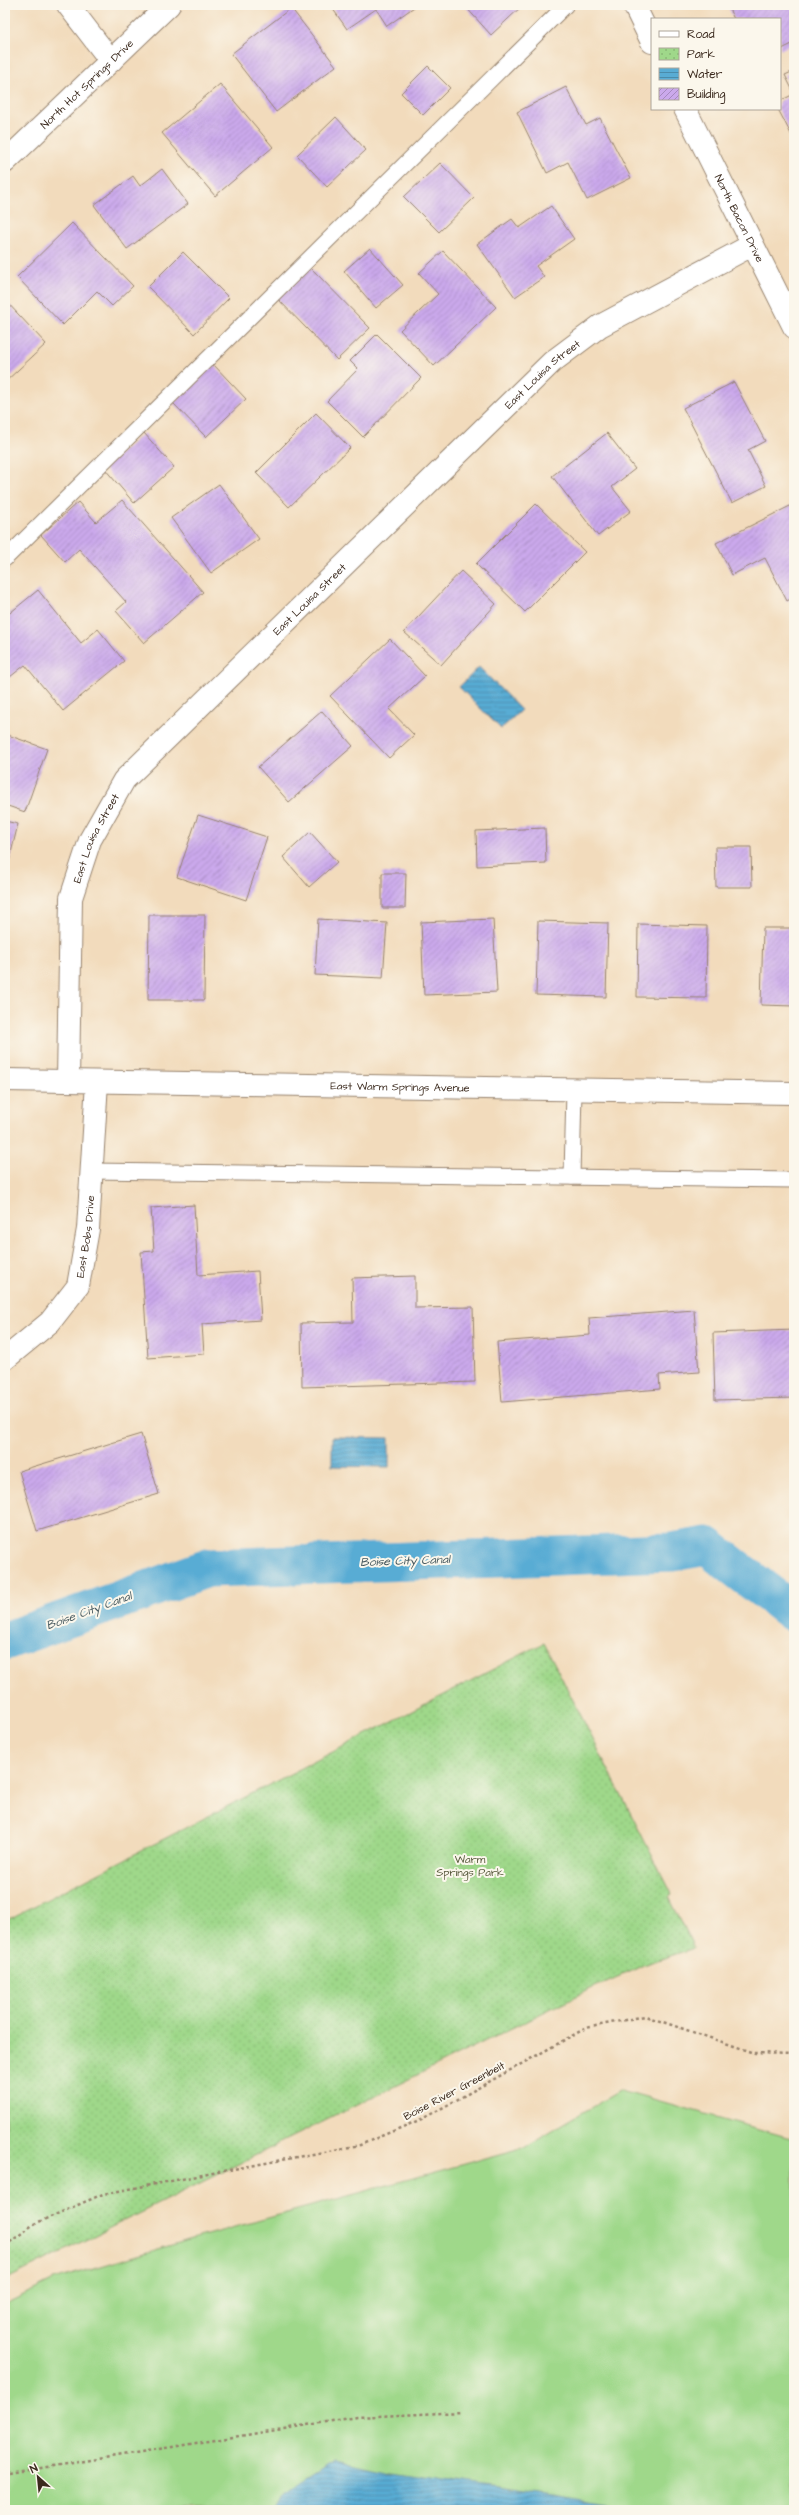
<svg xmlns="http://www.w3.org/2000/svg" width="799" height="2515" viewBox="0 0 799 2515" font-family="'Architects Daughter',sans-serif">
	<style>
		.grass { fill: #9fd88a; stroke: #6d8154 }
		.park { fill: url(#park-dots); stroke: #6d8154 }
		.water { fill: url(#water-rules); stroke: #4a6b79 }
		.lines { fill: none; stroke-linecap: round; stroke-linejoin: round }
		.canal { stroke: #59acd4; stroke-width: 39 }
		.building { fill: url(#building-hatch) }
		.service-casing { stroke: #96826d; stroke-width: 17 }
		.minor-casing { stroke: #96826d; stroke-width: 24 }
		.tertiary-casing { stroke: #96826d; stroke-width: 24 }
		.path { stroke: #96826d; stroke-width: 2.5; stroke-dasharray: 3 3; stroke-linecap: butt }
		.service { stroke: #fff; stroke-width: 15 }
		.minor { stroke: #fff; stroke-width: 22 }
		.tertiary { stroke: #fff; stroke-width: 22 }
		.labels { text-anchor: middle; dominant-baseline: central; stroke-width: 4; stroke-linejoin: round; paint-order: stroke }
		.street-label { font-size: 11px; fill: #3b2a1e; stroke: #fbf7ec }
		.park-label { font-size: 11px; fill: #545639; stroke: #fbf7ec }
		.water-label { font-size: 12px; font-style: italic; fill: #46585e; stroke: #fbf7ec }
	</style>
	<defs>
		<pattern id="park-dots" width="8" height="8" patternUnits="userSpaceOnUse"><rect width="8" height="8" fill="#9fd88a"/><path d="M2 2h.1M6 6h.1" fill="none" stroke="#8aba77" stroke-width="1.8" stroke-linecap="round"/></pattern>
		<pattern id="water-rules" width="6" height="5" patternUnits="userSpaceOnUse"><rect width="6" height="5" fill="#59acd4"/><path d="M0 2.5h6" fill="none" stroke="#4b8cab"/></pattern>
		<pattern id="building-hatch" width="6" height="6" patternUnits="userSpaceOnUse"><rect width="6" height="6" fill="#cba9ec"/><path d="M-1 1l2-2M0 6l6-6M5 7l2-2" fill="none" stroke="#a68abf"/></pattern>
	</defs>
	<rect width="100%" height="100%" fill="#fbf7ec"/>
	<filter id="ink" filterUnits="userSpaceOnUse"><feTurbulence type="fractalNoise" baseFrequency=".025" numOctaves="2"/><feDisplacementMap in="SourceGraphic" scale="8" xChannelSelector="R" yChannelSelector="G"/><feConvolveMatrix kernelMatrix="1 2 1 2 8 2 1 2 1" color-interpolation-filters="sRGB"/></filter>
	<filter id="wash" filterUnits="userSpaceOnUse"><feTurbulence type="fractalNoise" baseFrequency=".012" numOctaves="4" result="noise"/><feDisplacementMap in="SourceGraphic" scale="16" xChannelSelector="R" yChannelSelector="G"/><feGaussianBlur stdDeviation="0.9" result="paint"/><feColorMatrix in="noise" values="0 0 0 0 0 0 0 0 0 0 0 0 0 0 0 0 0 1.4 0 .05"/><feComposite in="paint" operator="in"/></filter>
	<g filter="url(#wash)">
		<rect width="100%" height="100%" fill="#f2dbbc"/>
		<polygon class="grass" points="621,2090 794,2139 794,2510 5,2510 5,2304 54,2280 192,2239 522,2148"/>
		<polygon class="park" points="544,1643 672,1895 669,1897 694,1948 649,1963 586,1991 5,2280 5,1921"/>
		<g class="water">
			<polygon points="479,667 521,710 501,729 459,687"/>
			<polygon points="332,1437 389,1438 389,1467 332,1466"/>
			<polygon points="333,2460 393,2472 640,2510 271,2510 278,2494"/>
		</g>
		<g class="lines">
			<polyline class="canal" points="5,1641 208,1568 672,1552 707,1546 794,1613"/>
		</g>
		<g id="blocks">
			<g class="building">
				<polygon points="330,5 417,5 387,26 376,9 347,29"/>
				<polygon points="464,5 523,5 491,35"/>
				<polygon points="727,5 794,5 794,43 780,50 780,19 734,19"/>
				<polygon points="291,8 336,66 276,112 231,54"/>
				<polygon points="428,66 450,88 423,115 401,93"/>
				<polygon points="794,71 794,93 785,75"/>
				<polygon points="220,84 273,147 215,196 162,133"/>
				<polygon points="566,87 586,125 600,118 631,178 587,200 568,162 547,173 517,112"/>
				<polygon points="794,94 794,140 778,109 780,101"/>
				<polygon points="336,117 366,150 327,187 297,155"/>
				<polygon points="440,163 474,198 439,232 404,197"/>
				<polygon points="162,169 188,204 127,249 94,205 133,176 140,186"/>
				<polygon points="551,206 574,239 536,266 544,277 515,297 477,244 512,219 519,228"/>
				<polygon points="72,223 133,286 112,306 97,291 63,325 17,277"/>
				<polygon points="370,248 403,285 376,308 344,271"/>
				<polygon points="443,251 496,307 434,366 400,330 438,294 419,273"/>
				<polygon points="183,252 229,298 194,334 148,287"/>
				<polygon points="308,265 370,328 337,360 276,297"/>
				<polygon points="5,300 46,344 5,382"/>
				<polygon points="377,334 421,378 363,437 327,401 358,369 350,361"/>
				<polygon points="213,364 246,399 206,437 173,403"/>
				<polygon points="734,382 765,441 748,450 766,486 732,503 683,408"/>
				<polygon points="316,413 350,448 289,507 256,473"/>
				<polygon points="144,433 174,467 134,503 104,468"/>
				<polygon points="607,433 635,469 612,487 631,511 598,536 552,476"/>
				<polygon points="219,484 259,539 211,573 171,518"/>
				<polygon points="122,500 203,592 144,643 116,611 126,602 79,549 65,562 41,535 78,502 96,522"/>
				<polygon points="536,504 585,552 525,612 476,564"/>
				<polygon points="792,505 794,510 794,597 787,601 765,558 732,575 716,543"/>
				<polygon points="461,571 496,604 441,665 404,632"/>
				<polygon points="38,590 81,643 98,629 124,661 63,711 25,665 5,681 5,617"/>
				<polygon points="390,639 425,676 389,709 414,735 389,758 330,696"/>
				<polygon points="322,711 353,746 289,802 258,767"/>
				<polygon points="5,734 47,749 25,812 5,805"/>
				<polygon points="198,815 267,837 246,900 177,877"/>
				<polygon points="5,821 18,824 6,874 5,874"/>
				<polygon points="545,828 546,863 477,866 476,831"/>
				<polygon points="310,832 337,862 309,887 283,857"/>
				<polygon points="715,847 751,847 752,887 716,887"/>
				<polygon points="382,873 406,873 405,908 382,908"/>
				<polygon points="149,915 205,915 204,1000 148,1000"/>
				<polygon points="318,919 387,923 383,978 315,975"/>
				<polygon points="493,919 497,992 424,995 421,922"/>
				<polygon points="538,921 608,923 606,997 536,995"/>
				<polygon points="638,924 707,926 706,998 637,997"/>
				<polygon points="763,928 794,928 794,1006 761,1005"/>
				<polygon points="194,1205 198,1275 258,1271 261,1320 202,1324 204,1354 148,1358 141,1252 154,1251 151,1208"/>
				<polygon points="415,1276 415,1308 473,1307 475,1382 302,1387 301,1323 353,1322 352,1278"/>
				<polygon points="694,1310 699,1372 659,1375 660,1389 502,1402 497,1342 590,1335 589,1318"/>
				<polygon points="794,1330 794,1398 715,1400 713,1333"/>
				<polygon points="141,1434 159,1494 37,1531 19,1471"/>
			</g>
		</g>
	</g>
	<g filter="url(#ink)">
		<use href="#blocks" fill-opacity="0" stroke="#96826d" stroke-width="1"/>
		<g class="lines">
			<defs>
				<g id="service">
					<polyline points="5,559 566,5"/>
					<polyline points="91,1171 794,1180"/>
					<polyline points="572,1177 574,1090"/>
				</g>
				<g id="minor">
					<polyline points="68,5 111,61"/>
					<polyline points="634,5 652,42"/>
					<path id="s1" d="M685 109 794 327"/>
					<path id="s2" d="M5 162 169 5"/>
					<path id="s3" d="M68 1081 71 898 90 840 124 780 552 362 600 326 752 245"/>
					<path id="s4" d="M5 1359 50 1322 78 1286 88 1229 97 1082"/>
				</g>
				<g id="tertiary">
					<path id="s5" d="M5 1080 794 1093"/>
				</g>
			</defs>
			<use href="#service" class="service-casing"/>
			<use href="#minor" class="minor-casing"/>
			<use href="#tertiary" class="tertiary-casing"/>
			<g class="path">
				<polyline points="5,2246 34,2224 103,2194 360,2145 424,2118 586,2028 645,2016 755,2053 794,2054"/>
				<polyline points="5,2474 357,2417 462,2412"/>
			</g>
			<use href="#service" class="service"/>
			<use href="#minor" class="minor"/>
			<use href="#tertiary" class="tertiary"/>
		</g>
	</g>
	<g class="labels">
		<g class="street-label">
			<text stroke="none"><textPath href="#s2" startOffset="113">North Hot Springs Drive</textPath></text>
			<text stroke="none"><textPath href="#s1" startOffset="122">North Bacon Drive</textPath></text>
			<text stroke="none"><textPath href="#s3" startOffset="896">East Louisa Street</textPath></text>
			<text stroke="none"><textPath href="#s3" startOffset="572">East Louisa Street</textPath></text>
			<text stroke="none"><textPath href="#s3" startOffset="248">East Louisa Street</textPath></text>
			<text stroke="none"><textPath href="#s5" startOffset="395">East Warm Springs Avenue</textPath></text>
			<text stroke="none"><textPath href="#s4" startOffset="154">East Bobs Drive</textPath></text>
			<text transform="translate(454 2091) rotate(-28)">Boise River Greenbelt</text>
		</g>
		<g class="park-label">
			<text x="470" y="1859">Warm<tspan x="470" dy="13">Springs Park</tspan></text>
		</g>
		<g class="water-label">
			<text transform="translate(405 1561) rotate(-2)">Boise City Canal</text>
			<text transform="translate(89 1611) rotate(-20)">Boise City Canal</text>
		</g>
	</g>
	<rect width="799" height="2515" fill="none" stroke="#fbf7ec" stroke-width="20"/>
	<rect x="651" y="18" width="130" height="92" fill="#fbf7ec" stroke="#aea59a"/>
	<rect x="659" y="31" width="20" height="6" fill="#ffffff" stroke="#aea59a"/>
	<text x="687" y="38" font-size="12" fill="#3b2a1e">Road</text>
	<rect x="659" y="48" width="20" height="12" fill="url(#park-dots)" stroke="#aea59a"/>
	<text x="687" y="58" font-size="12" fill="#3b2a1e">Park</text>
	<rect x="659" y="68" width="20" height="12" fill="url(#water-rules)" stroke="#aea59a"/>
	<text x="687" y="78" font-size="12" fill="#3b2a1e">Water</text>
	<rect x="659" y="88" width="20" height="12" fill="url(#building-hatch)" stroke="#aea59a"/>
	<text x="687" y="98" font-size="12" fill="#3b2a1e">Building</text>
	<g transform="translate(38 2477) rotate(333)" stroke="#fbf7ec" stroke-width="3" paint-order="stroke">
	<path d="M0-3L7 15L0 10L-7 15Z" fill="#3b2a1e"/>
	<text y="-6" font-size="11" font-weight="bold" text-anchor="middle" fill="#3b2a1e">N</text>
	</g>
</svg>
